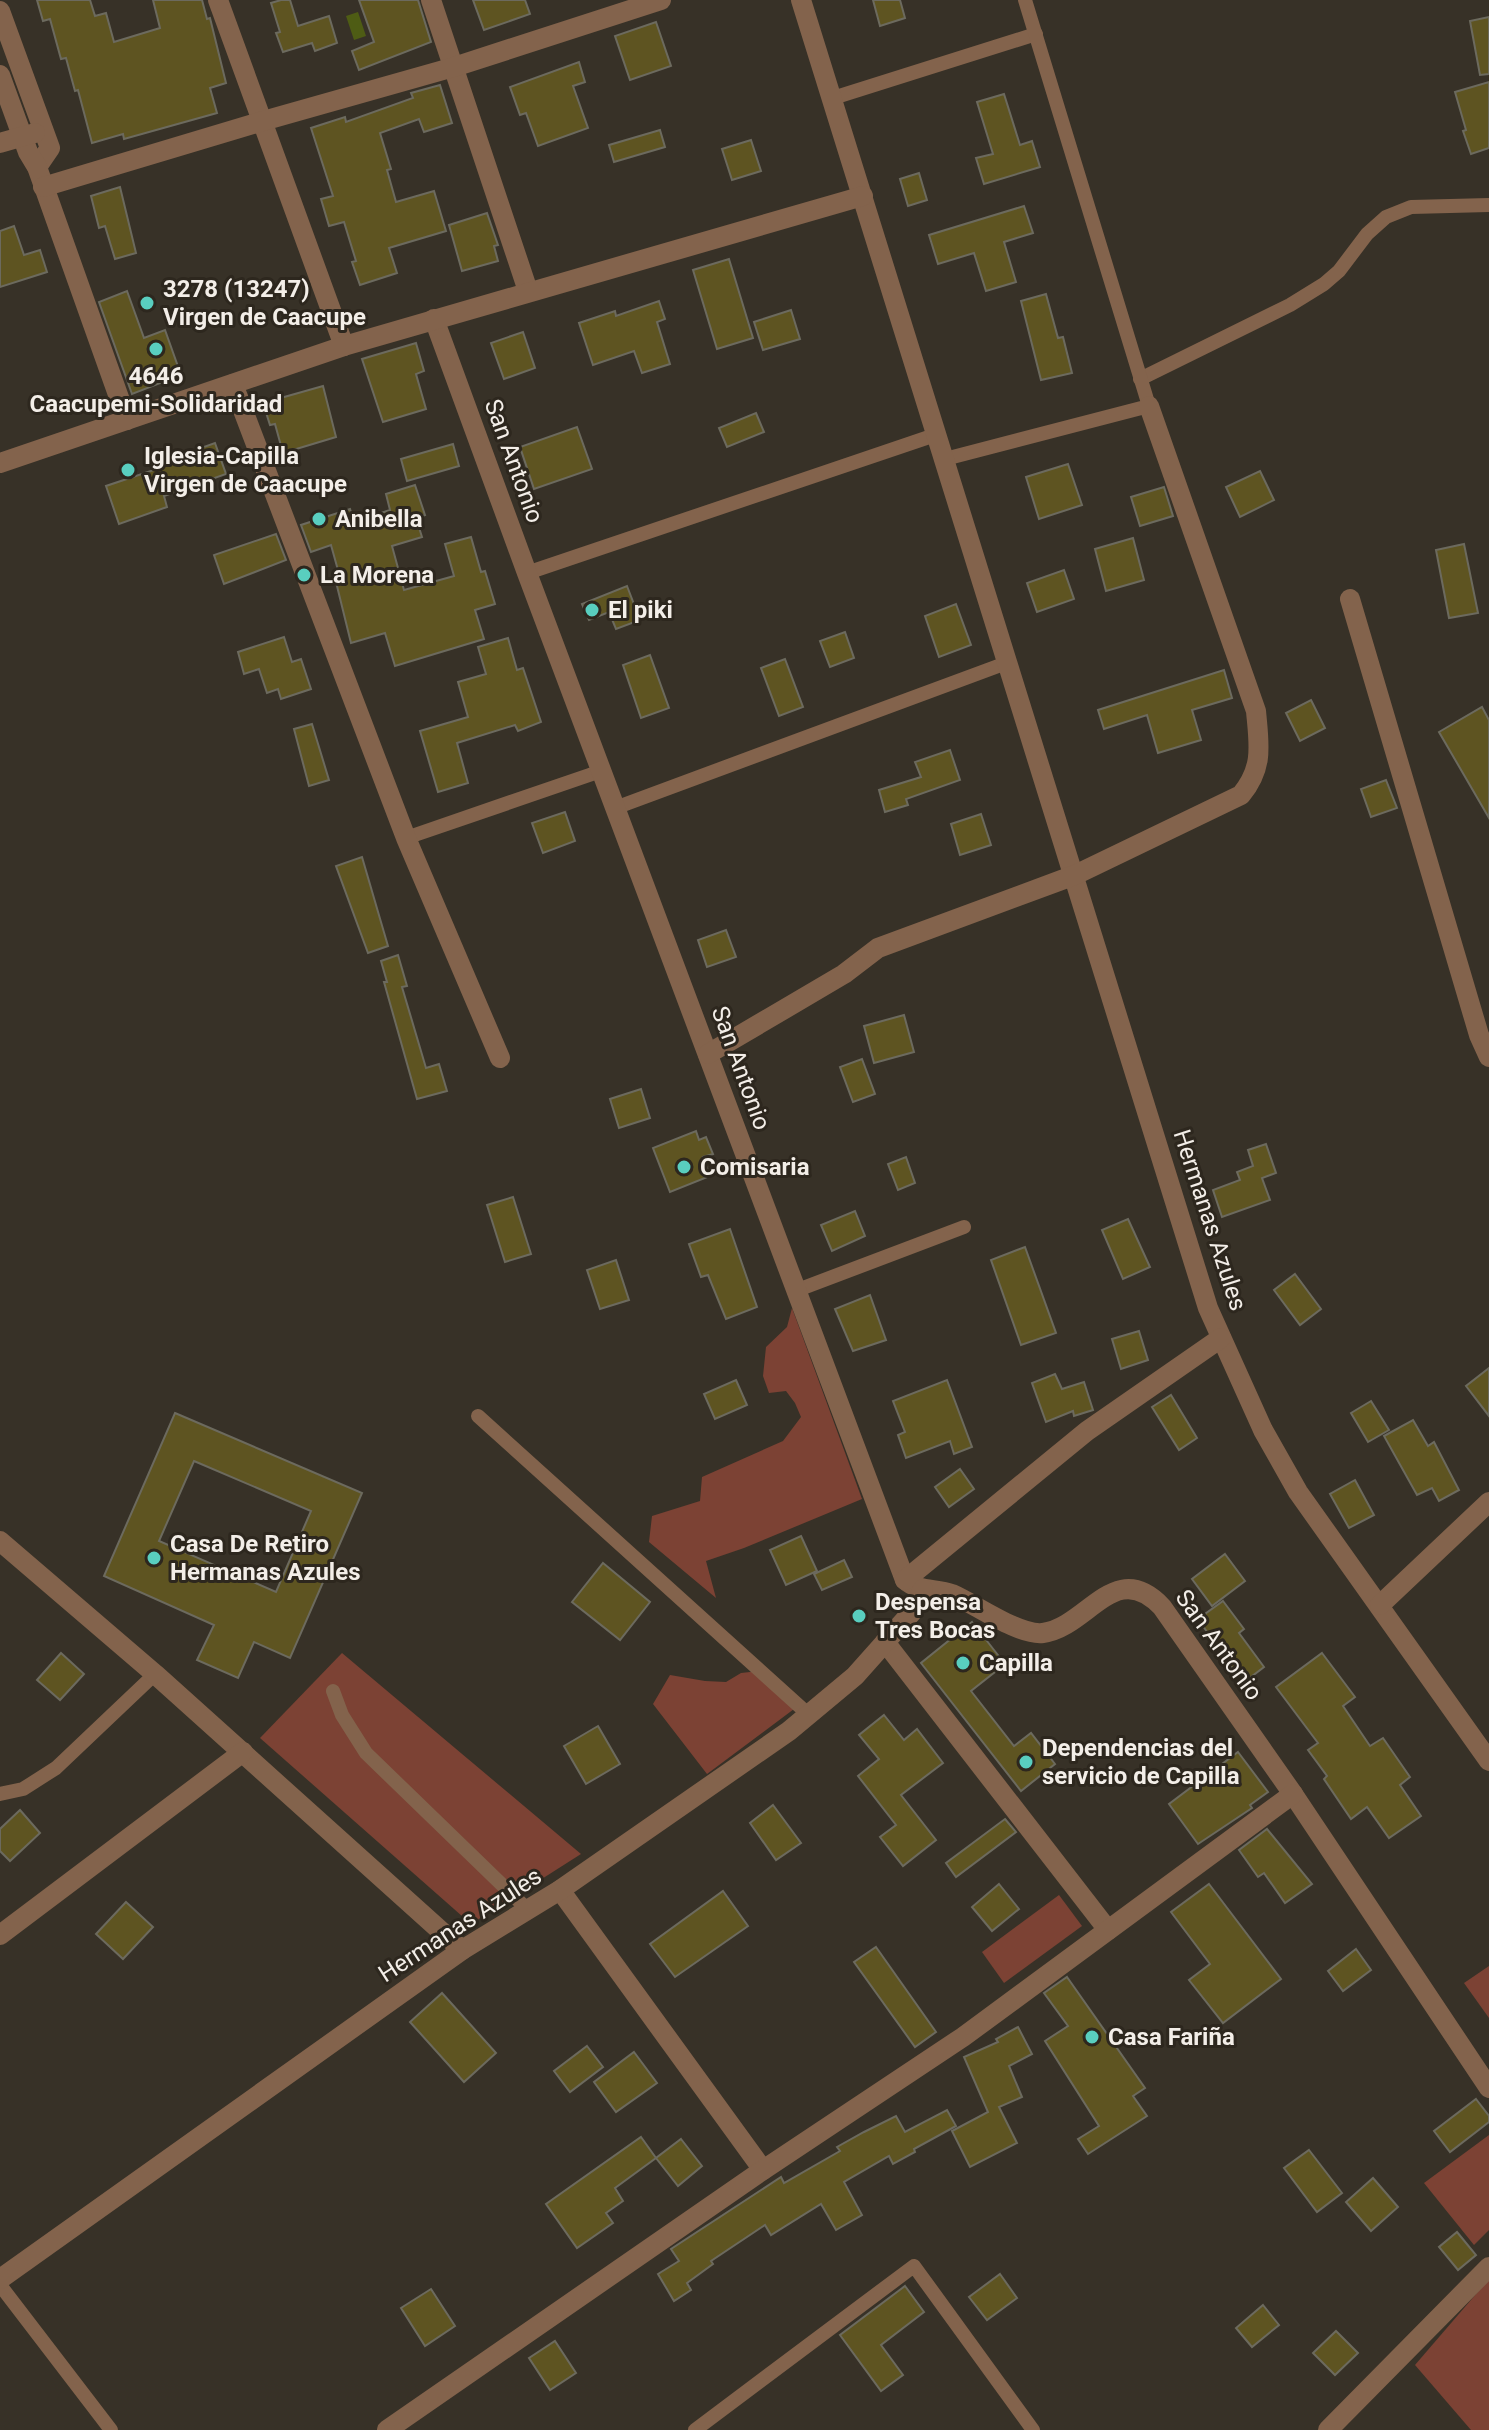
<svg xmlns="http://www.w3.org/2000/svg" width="1489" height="2430" viewBox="0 0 1489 2430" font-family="Roboto,sans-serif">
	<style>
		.green { fill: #7c4234 }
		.water { fill: #4e5c14 }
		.building { fill: #5e5421; stroke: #6c6a5e; stroke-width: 2; fill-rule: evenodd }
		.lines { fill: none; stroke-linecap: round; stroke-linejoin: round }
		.lane { stroke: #83634c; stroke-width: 14 }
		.street { stroke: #83634c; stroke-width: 20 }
		.poi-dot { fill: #59cebf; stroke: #2d271e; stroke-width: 3 }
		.labels { text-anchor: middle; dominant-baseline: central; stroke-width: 6; stroke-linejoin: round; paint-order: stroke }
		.poi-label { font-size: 24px; font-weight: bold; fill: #f3eee8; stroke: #2d271e; text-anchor: start }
		.street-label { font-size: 24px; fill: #f3eee8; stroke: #2d271e }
	</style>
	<rect width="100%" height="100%" fill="#373127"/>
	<g class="green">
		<polygon points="792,1308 862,1499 744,1548 706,1561 716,1598 649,1542 652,1516 700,1501 702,1477 783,1441 801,1417 795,1403 786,1391 769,1393 763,1376 766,1347 787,1327"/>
		<polygon points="342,1653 581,1854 471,1924 260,1738"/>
		<polygon points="759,1671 798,1706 707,1774 653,1704 670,1675 705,1681 726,1682 741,1673"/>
		<polygon points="1059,1895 1082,1926 1004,1983 982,1952"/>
		<polygon points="1489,1966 1489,2018 1464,1983"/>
		<polygon points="1489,2135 1489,2230 1474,2245 1424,2183"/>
		<polygon points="1489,2279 1489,2430 1471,2430 1415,2365"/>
	</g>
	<polygon class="water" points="358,12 366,36 354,40 346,16"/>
	<g class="building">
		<polygon points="37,0 90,0 95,16 106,13 114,42 160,28 153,0 202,0 207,19 210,18 226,83 210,88 217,113 124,139 123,134 92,143 78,90 75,91 66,58 61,59 50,19 43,21"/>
		<polygon points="281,0 290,0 298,26 329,16 337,43 315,51 312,43 283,52 276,33 280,32 271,3"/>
		<polygon points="359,0 418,0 431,42 359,70 352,51 374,42"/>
		<polygon points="473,0 525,0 530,14 484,30"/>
		<polygon points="873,0 900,0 905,18 880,26"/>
		<polygon points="1489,17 1489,74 1480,75 1470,21"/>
		<polygon points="656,22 671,66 630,80 615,36"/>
		<polygon points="579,62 585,82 573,86 588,128 538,146 526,113 520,115 510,87"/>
		<polygon points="1489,82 1489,148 1471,154 1463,131 1466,130 1455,92"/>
		<polygon points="440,85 452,123 424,132 419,119 380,133 391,169 387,170 396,202 434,191 446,231 389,248 397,273 360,285 352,262 356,261 344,222 329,226 321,199 333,196 311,128 345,117 346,122 413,98 411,93"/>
		<polygon points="1004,94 1020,145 1032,141 1040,167 984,184 976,158 993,154 977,102"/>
		<polygon points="660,130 665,147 614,162 609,145"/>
		<polygon points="751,140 761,171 732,180 722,149"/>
		<polygon points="919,173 927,200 908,206 900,179"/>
		<polygon points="120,187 136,253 115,259 105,226 99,228 91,196"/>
		<polygon points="1024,206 1033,233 1004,242 1016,282 986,291 974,253 938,264 929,235"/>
		<polygon points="487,213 498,245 494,246 498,261 462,271 449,225"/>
		<polygon points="14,226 24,255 40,250 47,272 0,287 0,231"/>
		<polygon points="729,259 753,338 717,349 693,270"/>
		<polygon points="127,291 144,338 165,330 181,375 132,394 99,302"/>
		<polygon points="1046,294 1058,338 1063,337 1072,373 1041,380 1021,301"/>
		<polygon points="659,301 665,319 657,322 670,364 642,373 634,351 593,365 579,323 615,311 616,316"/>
		<polygon points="791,310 800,339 763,350 754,322"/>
		<polygon points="523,332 535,368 504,379 491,343"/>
		<polygon points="416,343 424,371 416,374 426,409 383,422 362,359"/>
		<polygon points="323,386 336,437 283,453 275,424 270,425 263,403"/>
		<polygon points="756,413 764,432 727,447 719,428"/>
		<polygon points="577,427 592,469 534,489 520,447"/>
		<polygon points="215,443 226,474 164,496 167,507 119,524 106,486 172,464 170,459"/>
		<polygon points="453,444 459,466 407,481 401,459"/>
		<polygon points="1068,464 1082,505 1039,519 1026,477"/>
		<polygon points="1260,471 1274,500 1240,517 1226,487"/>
		<polygon points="415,485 425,515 416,518 422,537 392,546 404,590 454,576 445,544 471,537 481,572 485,571 495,604 475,610 484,639 395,666 385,633 351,643 336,582 341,581 331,545 311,552 301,525 350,509 354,522 390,510 386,494"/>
		<polygon points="1164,487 1173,516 1140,526 1131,497"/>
		<polygon points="276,534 286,560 224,584 214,555"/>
		<polygon points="1133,538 1144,580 1106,591 1095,549"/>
		<polygon points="1464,544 1478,613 1449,618 1436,550"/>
		<polygon points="1064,570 1074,599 1037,612 1027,583"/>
		<polygon points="627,586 640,620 616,629 609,612 589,620 582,604"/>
		<polygon points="956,604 971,645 939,657 925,616"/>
		<polygon points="845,632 854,658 830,667 820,641"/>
		<polygon points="284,637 292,662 301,659 311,689 281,699 278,689 267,693 259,669 244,674 238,652"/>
		<polygon points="508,638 517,670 523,668 541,722 518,731 515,725 457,743 468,783 438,792 420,731 468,717 458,682 486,674 478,647"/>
		<polygon points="650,655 669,708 641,718 623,665"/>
		<polygon points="785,659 803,707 779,716 761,668"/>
		<polygon points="1224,670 1232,698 1192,710 1201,740 1158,753 1147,715 1104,729 1098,710"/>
		<polygon points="1311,700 1325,728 1300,741 1286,713"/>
		<polygon points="1482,707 1489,720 1489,818 1439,732"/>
		<polygon points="312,724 329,780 309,786 294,729"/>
		<polygon points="950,750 960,780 906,799 908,805 885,812 879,790 921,777 915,762"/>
		<polygon points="1386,780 1397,808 1371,817 1361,789"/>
		<polygon points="565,812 575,841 543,853 532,823"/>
		<polygon points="981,814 991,845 960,855 951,824"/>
		<polygon points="362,857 388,946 368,953 336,866"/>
		<polygon points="726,930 736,957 707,967 698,940"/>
		<polygon points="398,955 407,986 402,987 426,1068 439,1064 447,1091 417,1099 384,982 387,982 381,961"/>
		<polygon points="904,1015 914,1052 874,1063 864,1026"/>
		<polygon points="862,1059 875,1094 853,1102 840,1067"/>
		<polygon points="641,1089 650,1118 619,1128 610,1099"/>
		<polygon points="696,1131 699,1140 706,1137 713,1154 703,1157 710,1176 670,1192 653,1148"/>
		<polygon points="1266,1144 1276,1173 1262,1178 1270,1200 1222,1217 1213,1190 1240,1180 1237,1172 1253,1166 1248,1150"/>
		<polygon points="906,1157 915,1183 898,1190 888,1164"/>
		<polygon points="513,1197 531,1254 505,1262 487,1205"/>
		<polygon points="855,1211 865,1236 832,1251 821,1225"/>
		<polygon points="1128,1219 1150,1267 1123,1279 1102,1230"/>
		<polygon points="730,1229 757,1307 726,1319 708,1275 701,1277 689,1244"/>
		<polygon points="1025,1247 1056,1333 1021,1345 991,1260"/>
		<polygon points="616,1260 629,1300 600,1309 587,1270"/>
		<polygon points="1295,1274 1321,1309 1300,1325 1274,1290"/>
		<polygon points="870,1295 886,1340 853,1351 835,1309"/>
		<polygon points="1139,1331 1148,1360 1121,1369 1112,1339"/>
		<polygon points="1489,1368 1489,1416 1466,1386"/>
		<polygon points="1055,1374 1062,1389 1084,1382 1093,1410 1074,1416 1073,1411 1046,1422 1032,1383"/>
		<polygon points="736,1380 747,1405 715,1419 704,1394"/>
		<polygon points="947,1380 972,1447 954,1454 950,1441 906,1458 898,1435 905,1432 893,1401"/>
		<polygon points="1171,1395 1197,1438 1179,1450 1152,1407"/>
		<polygon points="1371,1401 1389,1430 1368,1442 1351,1413"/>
		<path d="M175 1413 362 1493 290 1658 254 1642 238 1678 197 1660 214 1625 104 1576ZM194 1461 311 1511 276 1592 159 1541Z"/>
		<polygon points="1413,1420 1428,1446 1434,1442 1459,1490 1439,1501 1432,1488 1417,1495 1384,1436"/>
		<polygon points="960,1469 974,1489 949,1507 935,1487"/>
		<polygon points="1355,1480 1374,1515 1349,1528 1330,1494"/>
		<polygon points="801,1536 817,1571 786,1585 770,1550"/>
		<polygon points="1225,1554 1245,1581 1212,1606 1192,1579"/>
		<polygon points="844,1560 852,1577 822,1590 814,1574"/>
		<polygon points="603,1563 650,1602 620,1640 572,1602"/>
		<polygon points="1223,1601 1244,1629 1239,1633 1264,1667 1243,1683 1198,1619"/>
		<polygon points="972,1622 1005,1664 971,1691 1014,1746 1031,1733 1055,1764 1021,1791 921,1663"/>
		<polygon points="61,1653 84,1674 60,1700 37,1680"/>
		<polygon points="1322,1653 1355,1697 1343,1706 1370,1746 1383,1738 1410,1777 1400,1785 1421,1816 1389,1838 1367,1807 1351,1819 1324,1779 1327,1776 1308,1750 1318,1743 1276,1687"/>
		<polygon points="884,1715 904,1740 917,1729 943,1763 901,1795 936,1840 903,1866 880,1837 896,1825 858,1776 879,1759 859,1735"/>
		<polygon points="598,1726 620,1764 586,1784 564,1746"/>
		<polygon points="1238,1752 1268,1792 1250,1805 1252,1808 1198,1844 1169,1804"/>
		<polygon points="773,1805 801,1843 776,1860 750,1823"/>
		<polygon points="20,1810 40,1833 10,1861 0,1851 0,1829"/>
		<polygon points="1005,1819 1016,1832 956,1877 946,1863"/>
		<polygon points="1267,1829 1312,1884 1285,1903 1264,1873 1258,1877 1239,1850"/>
		<polygon points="999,1884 1019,1909 992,1931 972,1907"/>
		<polygon points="1209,1884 1281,1979 1223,2023 1189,1980 1210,1964 1171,1912"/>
		<polygon points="723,1891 748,1926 675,1977 650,1944"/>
		<polygon points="126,1902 153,1927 123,1959 96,1934"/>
		<polygon points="876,1947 936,2032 915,2047 854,1962"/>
		<polygon points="1356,1949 1371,1970 1343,1991 1328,1971"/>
		<polygon points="1067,1977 1145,2088 1133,2096 1147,2116 1088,2154 1078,2139 1099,2126 1045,2041 1068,2026 1044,1993"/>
		<polygon points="442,1993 496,2053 464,2082 410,2022"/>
		<polygon points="1018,2027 1032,2054 1009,2066 1022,2097 999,2107 1017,2143 970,2167 952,2131 988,2112 964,2057 998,2042 996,2039"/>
		<polygon points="587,2046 603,2067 570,2092 554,2071"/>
		<polygon points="634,2052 657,2083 616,2112 594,2082"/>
		<polygon points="1476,2099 1489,2116 1489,2122 1450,2152 1434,2131"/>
		<polygon points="947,2110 956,2126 914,2149 915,2152 893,2164 889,2156 844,2182 862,2215 836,2230 821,2204 771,2235 765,2225 711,2261 713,2264 687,2283 691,2290 674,2301 658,2274 679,2261 671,2249 781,2177 784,2183 840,2151 837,2147 864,2132 896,2116 905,2132"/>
		<polygon points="641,2137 656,2158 615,2188 623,2201 606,2213 613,2223 577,2248 546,2204"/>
		<polygon points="681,2139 702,2166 678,2186 656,2158"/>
		<polygon points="1309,2150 1342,2193 1317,2212 1284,2168"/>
		<polygon points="1373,2178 1398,2207 1371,2231 1346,2202"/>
		<polygon points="1457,2232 1476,2255 1458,2270 1439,2247"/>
		<polygon points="1000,2274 1017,2298 987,2320 969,2297"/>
		<polygon points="905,2286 924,2312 881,2345 903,2375 881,2391 840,2335"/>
		<polygon points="431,2289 455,2326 425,2346 401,2308"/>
		<polygon points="1263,2305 1279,2325 1252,2347 1236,2328"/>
		<polygon points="1336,2331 1358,2353 1335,2375 1313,2353"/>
		<polygon points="555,2341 576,2373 550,2390 529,2358"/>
	</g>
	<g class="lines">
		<g class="lane">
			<polyline points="833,98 1036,34"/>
			<polyline points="1140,379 1290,305 1324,284 1339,271 1367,234 1386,217 1411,207 1489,205"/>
			<polyline points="945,459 1149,406 1025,0"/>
			<polyline points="527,573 938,434"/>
			<polyline points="615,808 1009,662"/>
			<polyline points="406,838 601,771"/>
			<polyline points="795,1291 964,1227"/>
			<polyline points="478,1416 808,1714"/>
			<polyline points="333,1691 342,1715 366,1753 527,1909"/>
			<polyline points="0,1794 23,1789 56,1768 155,1674"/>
			<polyline points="0,2285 111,2430"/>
			<polyline points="695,2430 914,2266 1033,2430"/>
		</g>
		<g class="street">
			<polyline points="218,0 344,346"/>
			<polyline points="431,0 528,291"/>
			<polyline points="801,0 1208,1308 1263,1430 1298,1492 1489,1761"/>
			<polyline points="0,11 50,148 37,167"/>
			<polyline points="0,75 28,152 37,167 127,420"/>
			<polyline points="0,143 35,133"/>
			<polyline points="43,187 263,121 454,67 661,0"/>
			<path d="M434 319 527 573 905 1580C918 1592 936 1588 952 1594 975 1604 1019 1636 1043 1633 1088 1627 1115 1557 1162 1607L1293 1794 1489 2088"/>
			<polyline points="233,384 406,838 500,1058"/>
			<polyline points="0,463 344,346 863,196"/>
			<polyline points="1350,599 1479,1035 1489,1057"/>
			<path d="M708 1054 844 974 878 948 1075 875 1241 795C1264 767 1259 745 1256 711L1149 406"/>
			<polyline points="0,1541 155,1674 462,1950"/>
			<polyline points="905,1580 1087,1431 1221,1338"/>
			<polyline points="1380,1605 1489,1502"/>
			<polyline points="885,1642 1108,1930"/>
			<polyline points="560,1890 763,2170"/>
			<polyline points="0,1935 243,1752"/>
			<polyline points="0,2279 462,1950 560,1890 789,1731 855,1676 912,1612 923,1589"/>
			<polyline points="387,2430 763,2170 963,2037 1293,1794"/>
			<polyline points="1328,2430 1489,2267"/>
		</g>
	</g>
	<g class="poi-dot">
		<circle cx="147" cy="303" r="8"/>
		<circle cx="156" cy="349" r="8"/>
		<circle cx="128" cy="470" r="8"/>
		<circle cx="319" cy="519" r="8"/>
		<circle cx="304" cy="575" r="8"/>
		<circle cx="592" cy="610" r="8"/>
		<circle cx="684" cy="1167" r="8"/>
		<circle cx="154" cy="1558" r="8"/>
		<circle cx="859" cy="1616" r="8"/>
		<circle cx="963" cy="1663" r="8"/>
		<circle cx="1026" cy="1762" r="8"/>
		<circle cx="1092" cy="2037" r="8"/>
	</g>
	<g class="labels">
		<g class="poi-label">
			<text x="163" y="289">3278 (13247)<tspan x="163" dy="28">Virgen de Caacupe</tspan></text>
			<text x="156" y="376" text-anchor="middle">4646<tspan x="156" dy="28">Caacupemi-Solidaridad</tspan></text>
			<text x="144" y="456">Iglesia-Capilla<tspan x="144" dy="28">Virgen de Caacupe</tspan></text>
			<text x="335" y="519">Anibella</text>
			<text x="320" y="575">La Morena</text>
			<text x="608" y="610">El piki</text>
			<text x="700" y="1167">Comisaria</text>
			<text x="170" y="1544">Casa De Retiro<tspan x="170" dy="28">Hermanas Azules</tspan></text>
			<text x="875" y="1602">Despensa<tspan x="875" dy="28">Tres Bocas</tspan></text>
			<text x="979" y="1663">Capilla</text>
			<text x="1042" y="1748">Dependencias del<tspan x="1042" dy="28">servicio de Capilla</tspan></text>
			<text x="1108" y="2037">Casa Fariña</text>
		</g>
		<g class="street-label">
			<text transform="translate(514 461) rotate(70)">San Antonio</text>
			<text transform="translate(741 1068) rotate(70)">San Antonio</text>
			<text transform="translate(1210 1220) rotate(72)">Hermanas Azules</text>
			<text transform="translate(1219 1645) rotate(54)">San Antonio</text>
			<text transform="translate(460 1925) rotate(-33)">Hermanas Azules</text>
		</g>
	</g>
</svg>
